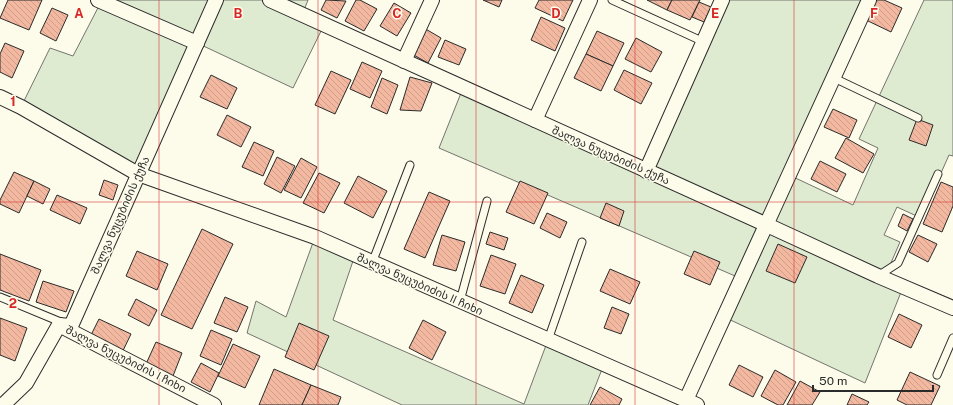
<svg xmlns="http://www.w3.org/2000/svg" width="953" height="405" viewBox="0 0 953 405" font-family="'Public Sans','Noto Sans Georgian',sans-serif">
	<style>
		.green { fill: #deebd1; stroke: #74746e }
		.building { fill: url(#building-back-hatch); stroke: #2b2b2b }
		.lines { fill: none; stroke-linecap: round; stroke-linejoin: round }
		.service-casing { stroke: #2b2b2b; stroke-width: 9 }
		.minor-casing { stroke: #2b2b2b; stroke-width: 16 }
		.service { stroke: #fdfbea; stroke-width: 7 }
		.minor { stroke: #fdfbea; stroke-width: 14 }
		.grid { fill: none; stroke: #d62828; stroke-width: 1; stroke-opacity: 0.55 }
		.labels { text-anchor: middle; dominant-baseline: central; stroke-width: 3; stroke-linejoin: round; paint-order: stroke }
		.street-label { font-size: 11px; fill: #2b2b2b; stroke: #fdfbea }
		.grid-label { font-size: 13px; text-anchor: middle; font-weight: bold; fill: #d62828; stroke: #fdfbea; stroke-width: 3; stroke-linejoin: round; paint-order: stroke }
	</style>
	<defs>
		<pattern id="building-back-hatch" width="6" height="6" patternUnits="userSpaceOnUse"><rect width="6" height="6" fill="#f2b8a0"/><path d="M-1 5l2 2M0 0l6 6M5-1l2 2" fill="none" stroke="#d09e8a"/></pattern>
	</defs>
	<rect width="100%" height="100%" fill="#fdfbea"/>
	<g class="green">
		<polygon points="102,0 308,0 302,15 324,25 293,88 197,43 138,174 21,107 50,48 73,56"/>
		<polygon points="722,0 869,0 789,175 853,205 878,148 859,139 924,0 953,0 953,156 949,155 921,218 897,207 884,235 900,242 884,279 903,287 865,383 724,317 742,279 439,148 463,88 646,170"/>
		<polygon points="315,237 355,255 333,320 524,404 548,340 604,364 588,405 402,405 247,333 256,301 286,317"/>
	</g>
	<g class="building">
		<polygon points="8,0 42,0 29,30 0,18"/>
		<polygon points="326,0 346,1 337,18 321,10"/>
		<polygon points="356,0 360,0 377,9 364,31 345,21"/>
		<polygon points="483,0 502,0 499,7"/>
		<polygon points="539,0 573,0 563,21 535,8"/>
		<polygon points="647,0 672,0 667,10"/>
		<polygon points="672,0 700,0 690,20 667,10"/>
		<polygon points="875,0 884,0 902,8 891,32 866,20"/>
		<polygon points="699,2 711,7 704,22 692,17"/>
		<polygon points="394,3 411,13 397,36 380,26"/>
		<polygon points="52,8 68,15 56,41 40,33"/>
		<polygon points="541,17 565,28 555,51 531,40"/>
		<polygon points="424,28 441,38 428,63 410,53"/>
		<polygon points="597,31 624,43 613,66 586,54"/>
		<polygon points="636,38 662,52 651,72 625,59"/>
		<polygon points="445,40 466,49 459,65 438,57"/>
		<polygon points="5,43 24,51 12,78 0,72 0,54"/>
		<polygon points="586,54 613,66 601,91 574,78"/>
		<polygon points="362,62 382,71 370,98 350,89"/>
		<polygon points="624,70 652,83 641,104 614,90"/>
		<polygon points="331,71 351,80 335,114 315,105"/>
		<polygon points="211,75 237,88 227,109 200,97"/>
		<polygon points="410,77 432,83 421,111 400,110"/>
		<polygon points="382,78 398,85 387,114 371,107"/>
		<polygon points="833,109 857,120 849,138 824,127"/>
		<polygon points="227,115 251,127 241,147 217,135"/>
		<polygon points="917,119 933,125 926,146 909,140"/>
		<polygon points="846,138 874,154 863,173 835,158"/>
		<polygon points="254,142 274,151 263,176 242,167"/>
		<polygon points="277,157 295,166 281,193 264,184"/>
		<polygon points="301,158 317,167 301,198 284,190"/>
		<polygon points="820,161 846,174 837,192 811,179"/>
		<polygon points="14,172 34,181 19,213 0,204 0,200"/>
		<polygon points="319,173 340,183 324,213 303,203"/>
		<polygon points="358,176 387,191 373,218 344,203"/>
		<polygon points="104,180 118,185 113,200 99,195"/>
		<polygon points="34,181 50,189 43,204 27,196"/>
		<polygon points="520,181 548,193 534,224 506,212"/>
		<polygon points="941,182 953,187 953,206 942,232 923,224"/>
		<polygon points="429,192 450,201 425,258 404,249"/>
		<polygon points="57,195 87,208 80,224 50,210"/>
		<polygon points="606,203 624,211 619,226 600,218"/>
		<polygon points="547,213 567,222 560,238 540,228"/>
		<polygon points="903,214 913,219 907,231 898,226"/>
		<polygon points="202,229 233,244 192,329 161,315"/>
		<polygon points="490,232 508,238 504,250 486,244"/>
		<polygon points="442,235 465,242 456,271 433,265"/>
		<polygon points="918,235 937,244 928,262 909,252"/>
		<polygon points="778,244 807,257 795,283 766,271"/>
		<polygon points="137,251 168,264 157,290 126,276"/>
		<polygon points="694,251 720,262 710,285 684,274"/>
		<polygon points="0,254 41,270 29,301 0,290"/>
		<polygon points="491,255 516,264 505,294 480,286"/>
		<polygon points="610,269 640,282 630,304 600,291"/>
		<polygon points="521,275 544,285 532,313 509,303"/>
		<polygon points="43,281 74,291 66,312 36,302"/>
		<polygon points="225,297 248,307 237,332 214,323"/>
		<polygon points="136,299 157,310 149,326 128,315"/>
		<polygon points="612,307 629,314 621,334 604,328"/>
		<polygon points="899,314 922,325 911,348 888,337"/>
		<polygon points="0,318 27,328 15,361 0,355"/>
		<polygon points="99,319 131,334 118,361 86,345"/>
		<polygon points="423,320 446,332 432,360 409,348"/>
		<polygon points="299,323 329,336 314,370 285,357"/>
		<polygon points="211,330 232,339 221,365 200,356"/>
		<polygon points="156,342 182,353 173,376 146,364"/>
		<polygon points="233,344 260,356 245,388 218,376"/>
		<polygon points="201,363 219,373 210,392 191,382"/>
		<polygon points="739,365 763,377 753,397 729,385"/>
		<polygon points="274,369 311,385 302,405 259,405"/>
		<polygon points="775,370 796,382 783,405 778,405 761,396"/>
		<polygon points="910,372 940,386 931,405 907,405 897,400"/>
		<polygon points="800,381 820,392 812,405 787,405"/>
		<polygon points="311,385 341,397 338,405 302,405"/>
		<polygon points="600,387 622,399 619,405 590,405"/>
		<polygon points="852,394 869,402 867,405 847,405"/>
	</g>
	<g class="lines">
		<defs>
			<g id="service">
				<polyline points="612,0 704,42"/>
				<polyline points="834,78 918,118"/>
				<polyline points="372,263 410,165"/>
				<polyline points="878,276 898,263 938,174"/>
				<polyline points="0,297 63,323"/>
				<polyline points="460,301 487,201"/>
				<polyline points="548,340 582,242"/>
				<polyline points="937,375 953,338"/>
			</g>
			<g id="minor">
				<polyline points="98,0 197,43"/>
				<polyline points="270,0 767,225 878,276 953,308"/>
				<polyline points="404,61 432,0"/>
				<polyline points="0,97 21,107 138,174 315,237 697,405"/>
				<polyline points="535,120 590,0"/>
				<polyline points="646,171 722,0"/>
				<polyline points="59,325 214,405"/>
				<polyline points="686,400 869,0"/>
				<polyline points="0,405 4,404 26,383 59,325 71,326 216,0"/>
			</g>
		</defs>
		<use href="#service" class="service-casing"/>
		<use href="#minor" class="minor-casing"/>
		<use href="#service" class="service"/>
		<use href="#minor" class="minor"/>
	</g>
	<path class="grid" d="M159 0V405M318 0V405M476 0V405M635 0V405M794 0V405M0 202H953"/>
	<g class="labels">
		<g class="street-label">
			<text transform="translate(611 155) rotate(24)">შალვა ნუცუბიძის ქუჩა</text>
			<text transform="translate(120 215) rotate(-66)">შალვა ნუცუბიძის ქუჩა</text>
			<text transform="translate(420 284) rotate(24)">შალვა ნუცუბიძის II ჩიხი</text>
			<text transform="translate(126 359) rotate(27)">შალვა ნუცუბიძის I ჩიხი</text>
		</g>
	</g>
	<g class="grid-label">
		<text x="79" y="18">A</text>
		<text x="238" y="18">B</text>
		<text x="397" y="18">C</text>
		<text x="556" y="18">D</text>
		<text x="715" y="18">E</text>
		<text x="874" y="18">F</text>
		<text x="13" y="106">1</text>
		<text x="13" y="308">2</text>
	</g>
	<path d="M813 385v6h120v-6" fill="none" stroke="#2b2b2b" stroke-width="2"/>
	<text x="819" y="385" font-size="12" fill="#2b2b2b" stroke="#fdfbea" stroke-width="3" paint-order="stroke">50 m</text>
</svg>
